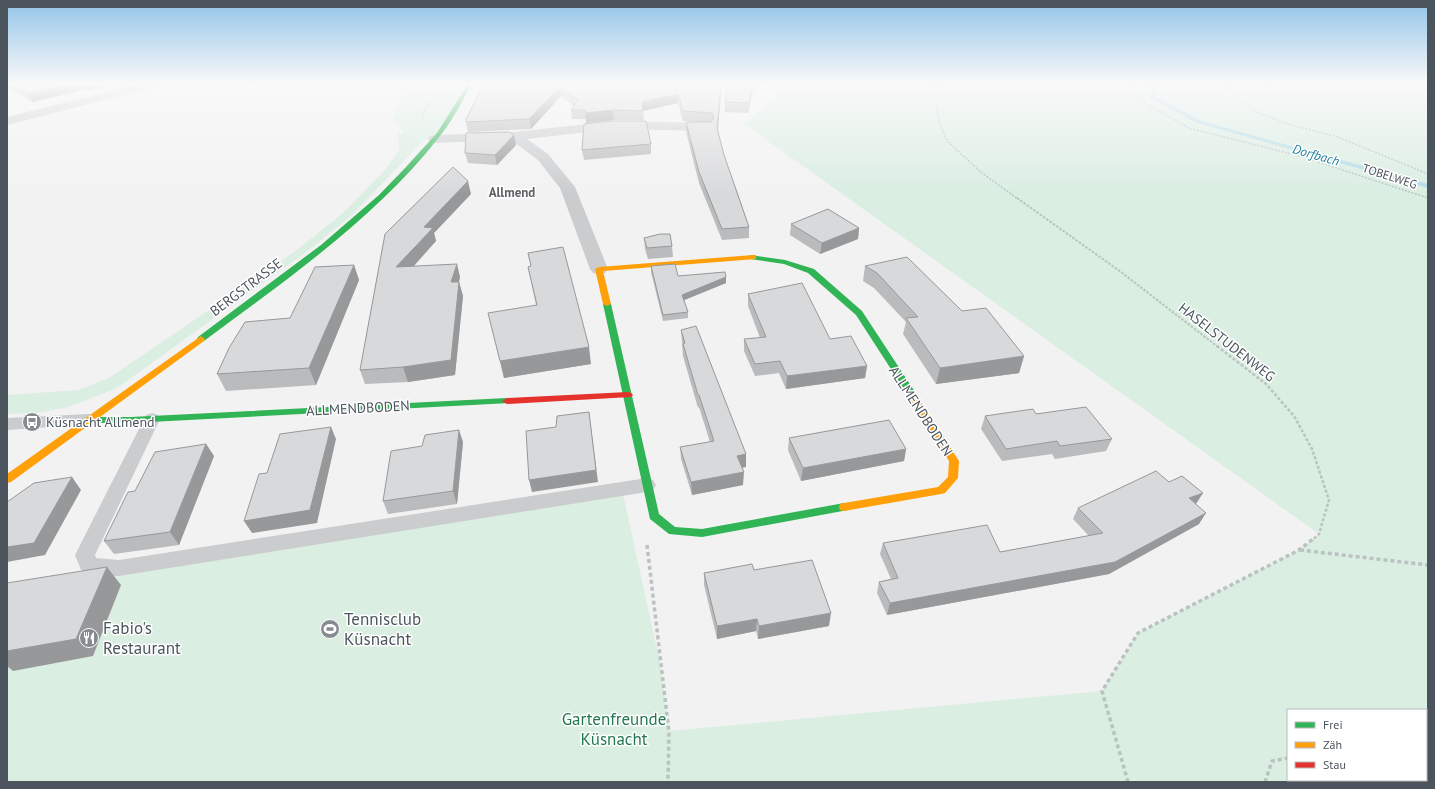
<svg xmlns="http://www.w3.org/2000/svg" width="1435" height="789" viewBox="0 0 1435 789" font-family="'PT Sans',sans-serif">
	<style>
		.green { fill: #daeee2; fill-rule: evenodd }
		.lines { fill: none; stroke-linecap: round; stroke-linejoin: round }
		.stream { fill: #b3dbe8; fill-rule: evenodd }
		.path-far3 { stroke: #bac3c1; stroke-width: 1.5; stroke-dasharray: 2 1.5; stroke-linecap: butt }
		.path-far2 { stroke: #bac3c1; stroke-width: 2; stroke-dasharray: 2.5 1.5; stroke-linecap: butt }
		.path-far1 { stroke: #bac3c1; stroke-width: 2.5; stroke-dasharray: 3 2; stroke-linecap: butt }
		.path { stroke: #bac3c1; stroke-width: 3.5; stroke-dasharray: 4 3; stroke-linecap: butt }
		.lane { fill: #caccce; fill-rule: evenodd }
		.street { fill: #caccce; fill-rule: evenodd }
		.fast { fill: #30b455; fill-rule: evenodd }
		.slow { fill: #ff9f0a; fill-rule: evenodd }
		.jam { fill: #e5322d; fill-rule: evenodd }
		.wall { fill: #babbbc }
		.shaded-wall { fill: #979899 }
		.building { fill: #d8d9db; stroke: #979899 }
		.labels { text-anchor: middle; dominant-baseline: central; stroke-width: 3; stroke-linejoin: round; paint-order: stroke }
		.far-street-label { font-size: 12px; fill: #4b545d; stroke: #fff }
		.far-water-label { font-size: 13px; font-style: italic; fill: #1e7f9d; stroke: #fff }
		.far-neighbourhood-label { font-size: 13px; font-weight: bold; fill: #5e6165; stroke: #fff }
		.street-label { font-size: 14px; fill: #4b545d; stroke: #fff }
		.poi-label { font-size: 14px; fill: #4b545d; stroke: #fff; text-anchor: start }
		.near-poi-label { font-size: 17px; fill: #4b545d; stroke: #fff; text-anchor: start }
		.near-park-label { font-size: 17px; fill: #23774f; stroke: #fff }
	</style>
	<rect width="100%" height="100%" fill="#f2f2f2"/>
	<g class="green">
		<polygon points="412,84 470,84 435,139 425,139 352,215 309,250 117,388 69,407 36,413 7,414 7,395 78,390 109,378 297,250 343,213 386,169 399,150 398,133 404,133 393,119 398,101"/>
		<path d="M791 84H1428V782H7V594L623 494 660 663 669 731 1102 691 1138 633 1299 550 1319 534 744 124ZM1288 710H1426V780H1288Z"/>
	</g>
	<g class="lines">
		<g class="stream">
			<polygon points="1151,84 1155,84 1155,96 1201,121 1428,184 1428,188 1197,123 1150,98"/>
			<polygon points="1428,762 1428,776 1426,777 1426,763"/>
			<polygon points="1324,780 1353,780 1352,782 1323,782"/>
		</g>
		<g class="path-far3">
			<polyline points="936,84 936,106 940,124 947,141 982,173 1018,199"/>
			<polyline points="1130,84 1136,98 1189,128 1303,157 1428,198"/>
			<polyline points="1225,84 1240,102 1257,112 1287,124 1338,137 1428,174"/>
			<polyline points="422,118 424,111 432,102"/>
		</g>
		<polyline class="path-far2" points="1017,198 1121,272 1218,347"/>
		<polyline class="path-far1" points="1217,346 1266,384 1294,416 1312,449 1329,500 1319,534 1312,540"/>
		<g class="path">
			<polyline points="647,545 669,732 668,782"/>
			<polyline points="1300,550 1428,565"/>
			<polyline points="1426,740 1428,740"/>
			<polyline points="1128,782 1102,691 1138,633 1299,550 1313,539"/>
			<polyline points="1265,782 1272,761 1288,758"/>
		</g>
		<g class="lane">
			<polygon points="152,413 158,415 160,419 95,555 96,558 119,560 647,478 653,480 656,485 653,490 647,492 119,576 101,576 81,570 75,555 144,419 146,415"/>
			<polygon points="89,414 95,416 97,420 95,424 7,430 7,418"/>
		</g>
		<g class="street">
			<polygon points="138,84 157,84 155,87 7,125 7,117"/>
			<polygon points="614,121 706,123 711,124 713,127 711,130 706,131 614,129 527,139 548,154 575,187 608,269 605,273 599,274 593,273 590,269 560,188 538,160 511,140 435,143 430,142 428,139 430,136 435,135 514,132"/>
		</g>
		<g class="fast">
			<path d="M468 84H472C462 101 453 120 440 136 377 217 286 280 204 341H198L197 339 198 337 321 245 379 195 406 167 437 133Z"/>
			<polygon points="750,255 785,260 814,269 862,311 917,395 915,397 909,397 856,315 808,273 784,264 750,259"/>
			<polygon points="604,302 607,302 611,304 659,514 675,527 702,529 844,503 848,504 849,507 848,510 702,537 669,534 650,519 603,304"/>
			<polygon points="507,398 510,399 512,401 510,403 131,423 89,423 84,420 89,417 131,417"/>
		</g>
		<g class="slow">
			<polygon points="753,255 756,255 756,259 603,271 611,304 607,306 603,304 595,269 599,267"/>
			<polygon points="201,336 205,339 204,341 11,482 7,483 7,474"/>
			<polygon points="912,392 915,393 959,461 958,478 945,493 941,494 844,511 840,510 839,507 840,504 844,503 938,487 948,477 949,461 907,395"/>
		</g>
		<polygon class="jam" points="628,392 631,393 633,395 631,397 507,404 502,401 507,398"/>
	</g>
	<g class="wall">
		<polygon points="7,84 103,84 102,88 78,91 33,102 7,88"/>
		<polygon points="484,84 721,84 721,94 718,130 724,155 749,227 749,238 722,240 699,183 686,132 686,122 696,122 683,121 678,103 643,111 644,120 614,120 586,123 586,119 572,119 571,110 574,106 561,96 531,129 468,132 466,122"/>
		<polygon points="754,84 748,113 725,112 725,102"/>
		<polygon points="651,144 651,154 584,160 582,150"/>
		<polygon points="516,145 497,165 468,163 465,153"/>
		<polygon points="471,194 434,233 436,241 414,266 460,277 459,282 463,296 455,375 408,382 365,384 360,370 385,234"/>
		<polygon points="791,224 859,228 858,239 820,254 790,235"/>
		<polygon points="644,238 672,246 673,257 648,259 645,249"/>
		<polygon points="528,253 591,364 504,378 492,329 536,305 528,267 531,266"/>
		<polygon points="354,265 359,280 316,385 226,391 217,374 290,318"/>
		<polygon points="651,266 678,276 726,277 726,283 684,300 688,312 688,318 663,321 651,272"/>
		<polygon points="865,266 962,311 1024,356 1019,373 936,384 903,334 906,322 874,288 863,281"/>
		<polygon points="748,294 830,339 867,366 865,378 786,389 779,373 755,376 744,351 744,339 760,338 748,306"/>
		<polygon points="681,330 746,467 742,468 743,485 692,495 681,459 680,447 710,442 699,407 698,408 683,356"/>
		<polygon points="1036,414 1112,439 1106,451 1055,459 1052,454 1002,461 981,429 985,416"/>
		<polygon points="789,438 906,449 904,461 801,481 788,450"/>
		<polygon points="463,442 457,504 388,514 383,501"/>
		<polygon points="206,444 214,456 179,545 114,554 104,541 135,491"/>
		<polygon points="1196,504 1199,524 1109,574 887,615 877,593 879,582 891,579 880,554 883,543 1000,552 1089,536 1073,519 1078,508"/>
		<polygon points="754,570 829,626 758,639 756,631 717,639 704,585 704,573"/>
	</g>
	<g class="shaded-wall">
		<polygon points="69,84 103,84 102,88 78,91 33,102 28,94"/>
		<polygon points="721,84 721,94 717,137 717,128"/>
		<polygon points="752,84 754,84 748,113 749,103"/>
		<polygon points="560,87 561,96 531,129 529,119"/>
		<polygon points="678,94 678,103 643,111 642,102"/>
		<polygon points="613,110 614,120 586,123 585,113"/>
		<polygon points="514,135 516,145 497,165 495,155"/>
		<polygon points="468,181 471,194 434,233 436,241 400,281 396,267 424,227"/>
		<polygon points="859,228 858,239 820,254 822,243"/>
		<polygon points="457,264 460,277 455,296 451,282"/>
		<polygon points="354,265 359,280 316,385 309,368"/>
		<polygon points="726,277 726,283 682,301 682,295"/>
		<polygon points="459,282 463,296 455,375 408,382 403,367"/>
		<polygon points="589,347 591,364 504,378 500,361"/>
		<polygon points="1024,356 1019,373 936,384 940,368"/>
		<polygon points="867,366 865,378 786,389 787,376"/>
		<polygon points="589,412 598,482 532,492 529,480"/>
		<polygon points="331,427 336,439 317,523 252,533 244,521"/>
		<polygon points="459,430 463,442 457,504 453,491"/>
		<polygon points="206,444 214,456 179,545 170,532"/>
		<polygon points="906,449 904,461 801,481 803,468"/>
		<polygon points="746,454 746,467 737,468 737,456"/>
		<polygon points="744,472 743,485 692,495 691,482"/>
		<polygon points="72,477 81,490 45,555 7,562 7,547"/>
		<polygon points="1203,493 1196,504 1189,498"/>
		<polygon points="1206,513 1199,524 1109,574 887,615 890,603"/>
		<polygon points="107,567 121,585 93,656 13,671 7,666 7,646"/>
		<polygon points="831,613 829,626 758,639 759,626"/>
		<polygon points="757,619 756,631 717,639 717,626"/>
	</g>
	<g class="building">
		<polygon points="9,84 69,84 28,94"/>
		<polygon points="484,84 721,84 717,128 724,155 749,227 722,229 699,172 686,122 711,122 714,118 712,113 683,111 678,94 642,102 643,111 613,110 585,113 585,110 571,110 578,100 560,87 529,119 466,122 466,119"/>
		<polygon points="728,84 752,84 749,103 725,102"/>
		<polygon points="613,121 646,121 651,144 582,150 584,124"/>
		<polygon points="509,132 514,135 495,155 465,153 466,133"/>
		<polygon points="453,167 468,181 424,227 433,228 396,267 457,264 451,282 459,282 451,360 403,367 360,370 385,234"/>
		<polygon points="828,209 859,228 822,243 791,224"/>
		<polygon points="660,234 670,234 672,246 647,248 644,238"/>
		<polygon points="563,247 589,347 500,361 488,313 537,305 528,267 531,266 528,253"/>
		<polygon points="907,257 962,311 986,308 1024,356 940,368 906,318 918,317 877,273 865,266"/>
		<polygon points="675,264 678,276 725,272 726,277 682,295 688,312 663,315 651,266"/>
		<polygon points="354,265 309,368 217,374 229,348 245,322 290,318 315,267"/>
		<polygon points="802,283 830,339 851,336 867,366 787,376 780,361 755,364 744,339 766,337 748,294"/>
		<polygon points="696,326 746,454 737,456 744,472 691,482 680,447 714,441 699,395 698,395 683,344 685,343 681,330"/>
		<polygon points="1086,407 1112,439 1060,446 1057,441 1006,449 985,416 1033,409 1036,414"/>
		<polygon points="589,412 596,470 529,480 526,431 556,427 557,416"/>
		<polygon points="889,420 906,449 803,468 789,438"/>
		<polygon points="331,427 310,510 244,521 259,474 267,473 280,434"/>
		<polygon points="459,430 453,491 383,501 391,451 422,446 425,435"/>
		<polygon points="206,444 170,532 104,541 128,492 135,491 155,452"/>
		<polygon points="1156,471 1169,482 1182,476 1203,493 1189,498 1206,513 1115,562 890,603 879,582 898,578 883,543 987,525 1000,552 1103,533 1078,508"/>
		<polygon points="72,477 34,543 7,547 7,502 34,483"/>
		<polygon points="812,560 831,613 759,626 757,619 717,626 704,573 752,564 754,570"/>
		<polygon points="107,567 76,639 7,651 7,583"/>
	</g>
	<linearGradient id="sky" x2="0" y2="1"><stop stop-color="#93c4e8"/><stop offset="0.43" stop-color="#f9f9f9"/><stop offset="1" stop-color="#f9f9f9" stop-opacity="0"/></linearGradient>
	<rect width="1435" height="194" fill="url(#sky)"/>
	<defs>
		<symbol id="bus-disc" viewBox="-11 -11 22 22"><circle r="9.5" fill="#858b91" stroke="#fff"/><path d="M-5-6H5V4H4V6H2V4H-2V6H-4V4H-5ZM-3.5-4V0h7V-4ZM-3.5 1.2v1.5H-2V1.2ZM2 1.2v1.5H3.5V1.2Z" fill="#fff"/></symbol>
		<symbol id="stadium-disc" viewBox="-11 -11 22 22"><circle r="9.5" fill="#858b91" stroke="#fff"/><path d="M0-5a6.5 5 0 1 0 0 10a6.5 5 0 1 0 0-10ZM-3.5-1.8h7v3.6h-7Z" fill="#fff"/></symbol>
		<symbol id="restaurant-disc" viewBox="-11 -11 22 22"><circle r="9.5" fill="#858b91" stroke="#fff"/><path d="M-5-6h1v4h1v-4h1v4h1v-4h1v5L-1.5 .5V6h-2V.5L-5-1ZM5-6V6H3V1.5H1.5Q1.5-4 5-6Z" fill="#fff"/></symbol>
	</defs>
	<g fill-rule="evenodd">
		<use href="#bus-disc" x="21" y="411" width="22" height="22"/>
		<use href="#stadium-disc" x="319" y="618" width="22" height="22"/>
		<use href="#restaurant-disc" x="78" y="627" width="22" height="22"/>
	</g>
	<g class="labels">
		<g class="far-street-label">
			<text transform="translate(1390 176) rotate(18)">TOBELWEG</text>
		</g>
		<g class="far-water-label">
			<text transform="translate(1316 155) rotate(16)">Dorfbach</text>
		</g>
		<g class="far-neighbourhood-label">
			<text x="512" y="192">Allmend</text>
		</g>
		<g class="street-label">
			<text transform="translate(246 287) rotate(-37)">BERGSTRASSE</text>
			<text transform="translate(1227 342) rotate(38)">HASELSTUDENWEG</text>
			<text transform="translate(358 408) rotate(-3)">ALLMENDBODEN</text>
			<text transform="translate(921 411) rotate(57)">ALLMENDBODEN</text>
		</g>
		<g class="poi-label">
			<text x="46" y="422">Küsnacht Allmend</text>
		</g>
		<g class="near-poi-label">
			<text x="344" y="619">Tennisclub<tspan x="344" dy="20">Küsnacht</tspan></text>
			<text x="103" y="628">Fabio's<tspan x="103" dy="20">Restaurant</tspan></text>
		</g>
		<g class="near-park-label">
			<text x="614" y="719">Gartenfreunde<tspan x="614" dy="20">Küsnacht</tspan></text>
		</g>
	</g>
	<rect width="1435" height="789" fill="none" stroke="#4b545d" stroke-width="16"/>
	<rect x="1287" y="709" width="140" height="72" fill="#ffffff" stroke="#b7bbbe"/>
	<rect x="1295" y="722" width="20" height="6" fill="#30b455" stroke="#b7bbbe"/>
	<text x="1323" y="729" font-size="12" fill="#4b545d">Frei</text>
	<rect x="1295" y="742" width="20" height="6" fill="#ff9f0a" stroke="#b7bbbe"/>
	<text x="1323" y="749" font-size="12" fill="#4b545d">Zäh</text>
	<rect x="1295" y="762" width="20" height="6" fill="#e5322d" stroke="#b7bbbe"/>
	<text x="1323" y="769" font-size="12" fill="#4b545d">Stau</text>
</svg>
